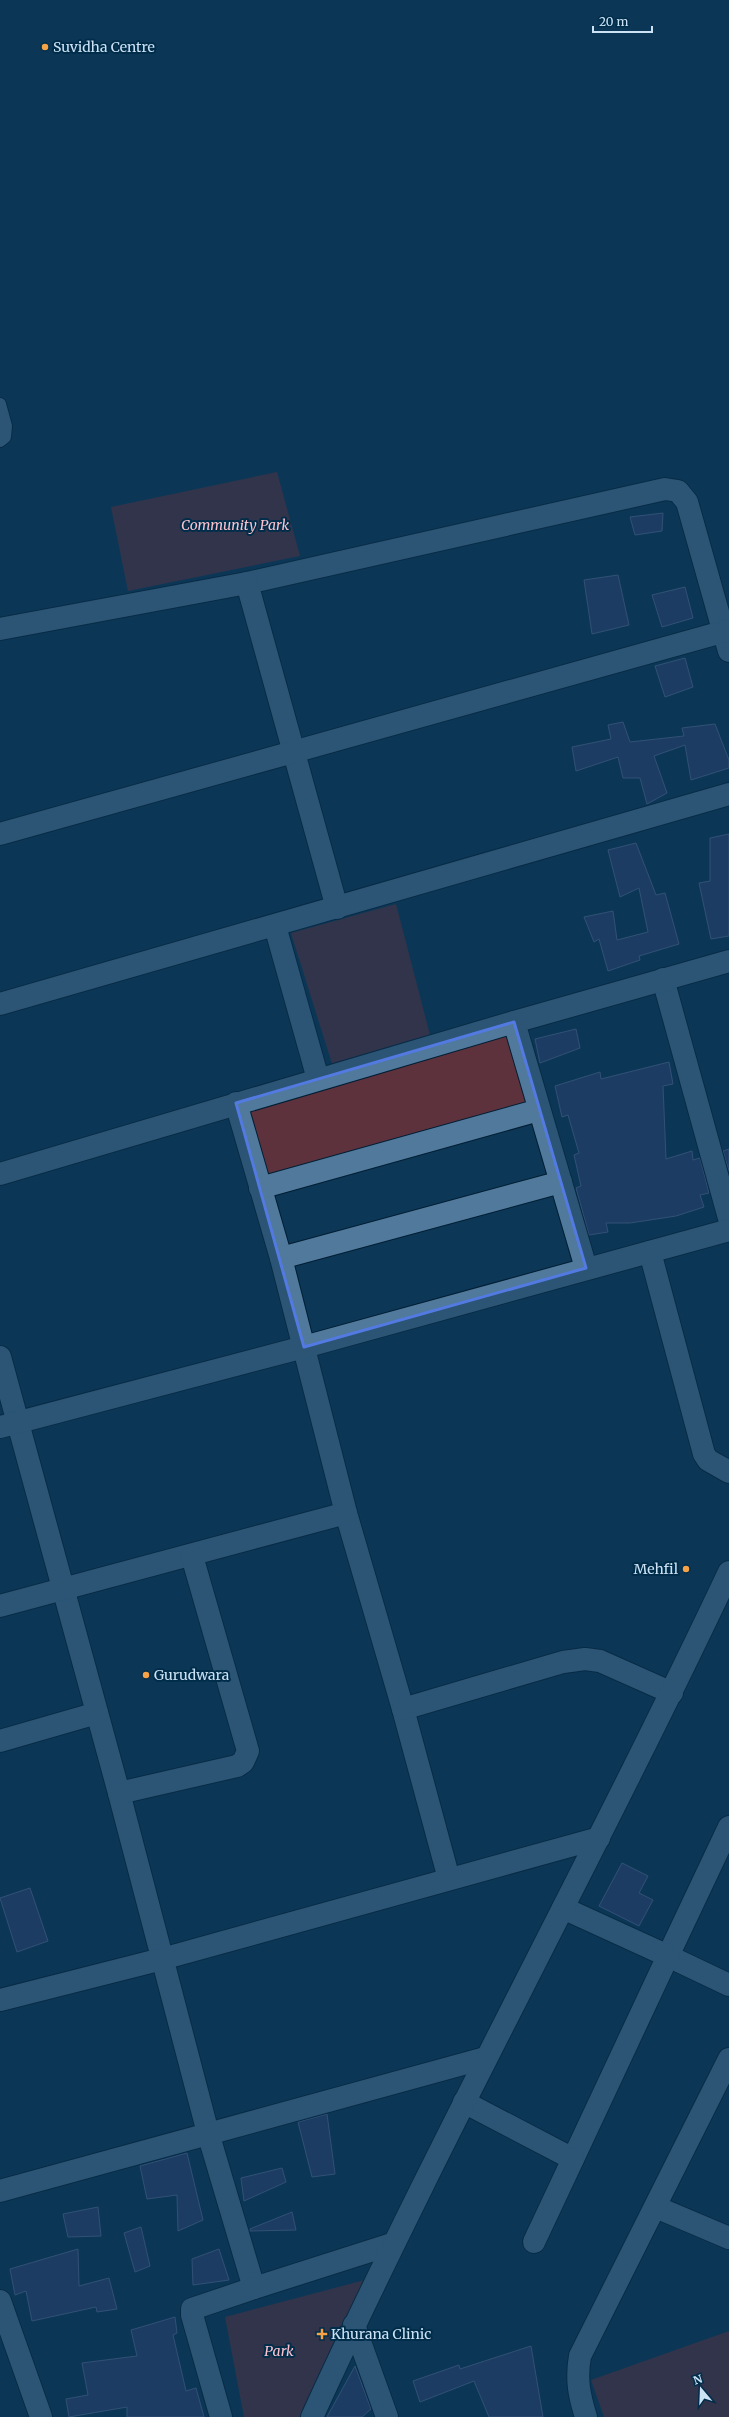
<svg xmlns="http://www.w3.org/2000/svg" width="729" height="2417" viewBox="0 0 729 2417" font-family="Merriweather,serif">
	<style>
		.green { fill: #5d323d }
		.building { fill: #304473; stroke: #5c709a }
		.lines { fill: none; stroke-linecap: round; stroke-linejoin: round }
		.service-casing { stroke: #001e34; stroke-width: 14 }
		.minor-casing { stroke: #001e34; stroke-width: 24 }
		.tertiary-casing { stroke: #001e34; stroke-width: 24 }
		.service { stroke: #50799b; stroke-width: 12 }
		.minor { stroke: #50799b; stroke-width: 22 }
		.tertiary { stroke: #50799b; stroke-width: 22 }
		.marked { fill: none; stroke: #527ae1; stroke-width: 3; stroke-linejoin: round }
		.poi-dot { fill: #f6a247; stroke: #002d4a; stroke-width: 1.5 }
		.labels { text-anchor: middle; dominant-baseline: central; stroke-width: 4; stroke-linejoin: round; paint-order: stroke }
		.poi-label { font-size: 14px; fill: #cce2f5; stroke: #002d4a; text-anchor: start }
		.park-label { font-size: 14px; font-style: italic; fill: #fdc2ce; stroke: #002d4a }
	</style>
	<rect width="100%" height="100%" fill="#0c3756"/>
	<g class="green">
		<polygon points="277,472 300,556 128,591 111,507"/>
		<polygon points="396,904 430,1035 333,1067 291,933"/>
		<polygon points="509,1028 530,1103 266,1185 243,1105"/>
		<polygon points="365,2280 300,2417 244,2417 225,2317"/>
		<polygon points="729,2331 729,2417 604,2417 591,2380"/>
	</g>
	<g class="building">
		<polygon points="663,513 662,531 635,535 630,517"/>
		<polygon points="618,575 629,625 592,634 584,580"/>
		<polygon points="685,587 693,618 662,627 652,595"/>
		<polygon points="685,658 693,687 665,697 655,666"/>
		<polygon points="623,722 630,742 684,736 682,728 715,724 729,760 729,768 691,780 685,745 654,756 667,793 647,804 640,778 623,778 618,757 576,771 572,747 611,739 608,725"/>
		<polygon points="729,834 729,936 711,939 699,883 710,881 710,838"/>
		<polygon points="636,843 656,895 665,893 679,944 639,956 640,960 608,971 599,939 594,942 584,917 613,911 617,940 648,932 639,888 620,897 608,850"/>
		<polygon points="576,1029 580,1048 540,1063 535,1039"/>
		<polygon points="669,1062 673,1084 663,1086 666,1159 692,1151 693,1160 700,1158 709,1193 700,1195 704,1207 676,1216 630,1223 606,1223 608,1232 589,1235 576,1188 581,1186 574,1155 579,1153 568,1115 562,1117 555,1086 600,1072 601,1079"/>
		<polygon points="729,1149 729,1171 723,1151"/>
		<polygon points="622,1863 648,1876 639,1893 653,1900 639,1926 599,1906"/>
		<polygon points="30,1888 48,1941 17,1952 0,1898"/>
		<polygon points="327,2114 335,2174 312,2177 298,2122"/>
		<polygon points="187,2153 203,2220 178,2231 177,2195 147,2199 140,2166"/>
		<polygon points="282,2168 286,2182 244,2201 241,2178"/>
		<polygon points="98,2207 101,2236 68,2237 63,2214"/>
		<polygon points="292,2212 296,2230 250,2231 250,2229"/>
		<polygon points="141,2227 150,2266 135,2272 124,2233"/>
		<polygon points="78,2249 79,2286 109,2278 117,2309 97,2312 96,2307 32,2321 26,2291 15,2295 10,2269"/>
		<polygon points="219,2249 229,2280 193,2285 192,2259"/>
		<polygon points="175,2317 177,2333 173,2335 186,2391 196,2388 204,2417 127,2417 127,2407 69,2417 66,2399 88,2395 82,2363 137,2356 131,2330"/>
		<polygon points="531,2346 543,2417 489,2417 474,2381 420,2402 413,2381 459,2365 460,2369"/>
		<polygon points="355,2366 371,2409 362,2417 327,2417"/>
	</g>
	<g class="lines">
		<defs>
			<polyline id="service" points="0,404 6,426 5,437 0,441"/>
			<g id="minor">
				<polyline points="247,583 665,489 678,491 687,502 729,651"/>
				<polyline points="0,629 247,583 337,908"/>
				<polyline points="0,834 729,630"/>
				<polyline points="275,926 318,1079"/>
				<polyline points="663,979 729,1218"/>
				<polyline points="0,1004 729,794"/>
				<polyline points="514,1022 586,1268"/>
				<polyline points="236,1103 281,1258 346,1513 403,1709 449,1879"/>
				<polyline points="0,1174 514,1022 729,961"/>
				<polyline points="260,1188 539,1110"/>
				<polyline points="650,1252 704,1454 708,1460 729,1472"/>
				<polyline points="281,1258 561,1182"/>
				<polyline points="0,1357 119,1793 208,2133 254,2288 192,2309 192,2315 221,2417"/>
				<polyline points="0,1606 346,1513"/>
				<polyline points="403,1709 563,1662 585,1659 600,1661 672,1693"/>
				<polyline points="0,1741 97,1713"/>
				<polyline points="119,1793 237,1766 243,1762 248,1751 192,1556"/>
				<polyline points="729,1827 668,1956 729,1985"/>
				<polyline points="0,2000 162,1959 599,1838"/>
				<polyline points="464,2102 573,2159 668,1956 563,1908"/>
				<polyline points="0,2191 485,2058"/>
				<polyline points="656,2207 729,2238"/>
				<polyline points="534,2242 573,2159"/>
				<polyline points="254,2288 392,2244"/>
				<polyline points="0,2301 41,2417"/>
				<polyline points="354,2325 387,2417"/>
				<path d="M586 2417C579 2395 576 2379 580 2356L729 2059"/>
			</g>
			<g id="tertiary">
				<polyline points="0,1427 304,1347 729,1230"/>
				<path d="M312 2417C443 2131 595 1856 729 1572"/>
			</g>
		</defs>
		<use href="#service" class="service-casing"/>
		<use href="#minor" class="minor-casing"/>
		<use href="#tertiary" class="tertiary-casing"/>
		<use href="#service" class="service"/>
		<use href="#minor" class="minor"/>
		<use href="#tertiary" class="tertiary"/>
	</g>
	<path d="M0 0H729V2417H0ZM514 1022 586 1268 304 1347 236 1103Z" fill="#0c3756" fill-opacity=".55" fill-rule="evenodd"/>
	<path class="marked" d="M514 1022 586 1268 304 1347 236 1103Z"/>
	<g class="poi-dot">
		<circle cx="45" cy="47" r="4"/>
		<circle cx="686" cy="1569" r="4"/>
		<circle cx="146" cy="1675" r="4"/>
		<path d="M320 2328h4v4h4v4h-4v4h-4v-4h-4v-4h4z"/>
	</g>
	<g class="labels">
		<g class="poi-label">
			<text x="53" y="47">Suvidha Centre</text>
			<text x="678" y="1569" text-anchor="end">Mehfil</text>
			<text x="154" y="1675">Gurudwara</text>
			<text x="331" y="2334">Khurana Clinic</text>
		</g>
		<g class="park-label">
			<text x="235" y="525">Community Park</text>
			<text x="279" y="2351">Park</text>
		</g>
	</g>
	<g transform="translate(701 2389) rotate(341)" stroke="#002d4a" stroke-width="3" paint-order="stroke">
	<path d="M0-3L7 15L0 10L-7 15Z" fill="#cce2f5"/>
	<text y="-6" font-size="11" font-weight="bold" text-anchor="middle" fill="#cce2f5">N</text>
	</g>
	<path d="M593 26v6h59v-6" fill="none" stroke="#cce2f5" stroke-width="2"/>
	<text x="599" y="26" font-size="12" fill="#cce2f5" stroke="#002d4a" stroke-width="3" paint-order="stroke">20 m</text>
</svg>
